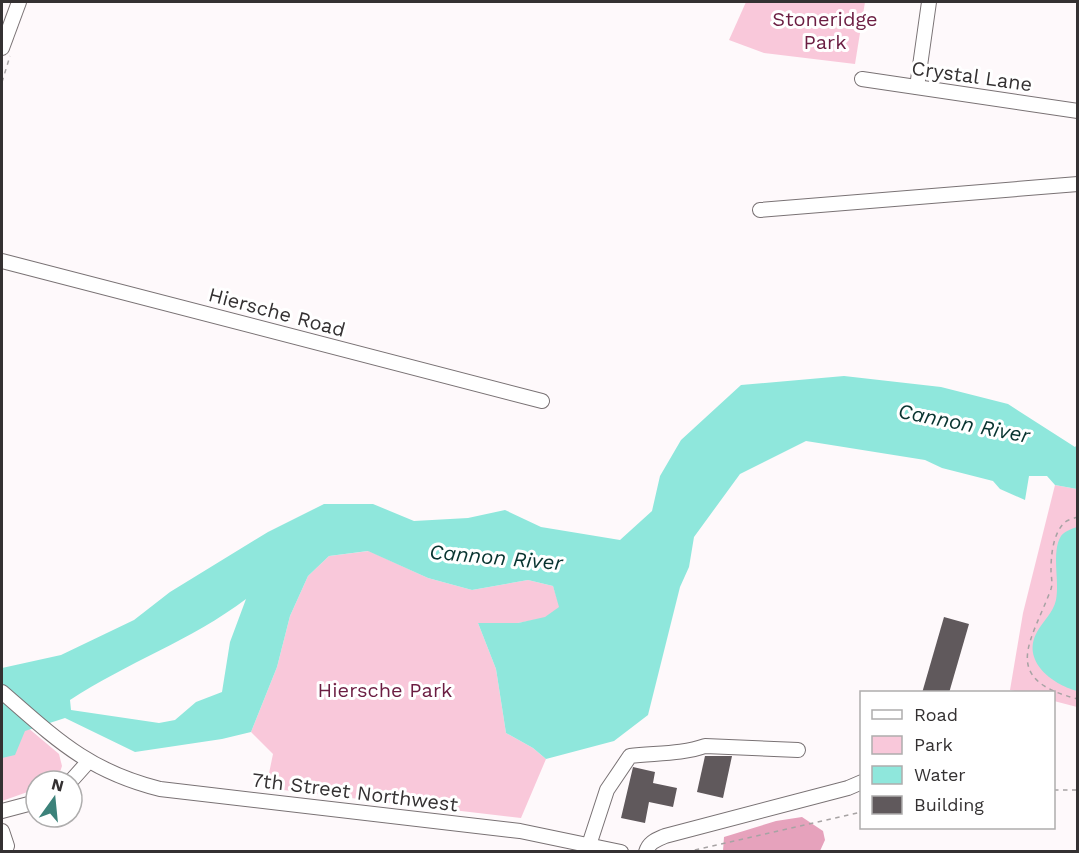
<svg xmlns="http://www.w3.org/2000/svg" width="1079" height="853" viewBox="0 0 1079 853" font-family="'Work Sans',sans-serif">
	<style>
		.green { fill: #f9c8da }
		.forest { fill: #e6a2bc }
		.water { fill: #8fe7dc; fill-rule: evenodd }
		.building { fill: #60595c }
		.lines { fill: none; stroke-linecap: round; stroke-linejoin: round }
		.minor-casing { stroke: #797274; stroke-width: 16 }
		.path { stroke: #a7a3a4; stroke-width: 1.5; stroke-dasharray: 4.5 4.5; stroke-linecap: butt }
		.minor { stroke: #fff; stroke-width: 14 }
		.labels { text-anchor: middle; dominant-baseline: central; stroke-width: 6; stroke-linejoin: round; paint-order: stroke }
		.park-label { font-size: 20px; fill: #6b1d42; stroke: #fff }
		.street-label { font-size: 20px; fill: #343132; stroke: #fff }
		.water-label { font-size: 21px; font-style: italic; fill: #083430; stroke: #fff }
	</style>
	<rect width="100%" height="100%" fill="#fef9fb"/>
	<g class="green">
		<polygon points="746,2 865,2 855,64 764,53 729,40"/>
		<polygon points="1055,485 1077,489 1077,707 1054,701 1054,692 1020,692 1010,690 1023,613"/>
		<polygon points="369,551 428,578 472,590 528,580 553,586 560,607 545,618 518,623 478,623 496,669 506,733 533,748 546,759 521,818 266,788 273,754 251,732 277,667 290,616 308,576 329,556"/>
		<polygon points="2,706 59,754 62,766 57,781 36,781 36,789 2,801"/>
	</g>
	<polygon class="forest" points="802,817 823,831 825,840 820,851 723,851 724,837 776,821"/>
	<g class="water">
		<path d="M844 376 941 387 1008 404 1075 447 1077 445V489L1055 485 1047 476H1029L1025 500 1000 489 993 481 942 468 925 460 806 441 740 474 694 537 689 567 680 587 648 715 614 741 546 759 533 748 506 733 496 669 478 623H518L545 617 559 607 553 586 528 580 472 590 428 578 368 551 329 556 308 576 290 616 277 667 251 732 222 739 135 752 65 718 25 731 15 755 2 758V668L61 655 134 620 170 592 268 532 324 504H373L414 521 468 518 505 510 541 527 620 540 652 511 660 476 681 440 741 385ZM246 599 230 642 222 692 196 702 175 720 159 723 71 710 70 700C126 663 192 640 246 599Z"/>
		<path d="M1077 527H1078L1077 691C1052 684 1021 661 1037 632 1043 621 1053 613 1056 600 1060 582 1051 552 1061 536 1065 531 1071 529 1077 527Z"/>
	</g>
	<g class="building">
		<polygon points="944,617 969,624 949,693 922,693"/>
		<polygon points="705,756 732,756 723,798 697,792"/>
		<polygon points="633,767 655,772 653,783 677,788 673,807 649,802 645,823 621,818"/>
	</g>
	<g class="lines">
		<defs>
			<g id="minor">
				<polyline points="2,48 19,2"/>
				<polyline points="862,79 1078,111"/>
				<polyline points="917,87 929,2"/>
				<polyline points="760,210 1078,184"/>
				<polyline points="2,261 542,401"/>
				<path d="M2 692C56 739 88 771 160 789L520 831 621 852"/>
				<polyline points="71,781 88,762"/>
				<polyline points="2,811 36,802"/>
				<polyline points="2,831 7,846 4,852"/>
				<path d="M589 845 607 790 630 756C654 753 683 754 705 746L798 750"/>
				<path d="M646 852C649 842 656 840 665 836L848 788 862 782"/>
			</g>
		</defs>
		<use href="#minor" class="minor-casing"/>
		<g class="path">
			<polyline points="2,82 10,56"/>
			<path d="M1078 517C1074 518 1068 520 1065 522 1053 533 1051 555 1051 570 1051 577 1053 583 1051 589 1032 641 998 679 1078 699"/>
			<polyline points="1054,790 1078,790"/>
			<polyline points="686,852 862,812"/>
		</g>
		<use href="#minor" class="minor"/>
	</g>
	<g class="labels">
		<g class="park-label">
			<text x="825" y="19">Stoneridge<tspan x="825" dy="23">Park</tspan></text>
			<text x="385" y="690">Hiersche Park</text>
		</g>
		<g class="street-label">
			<text transform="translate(972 76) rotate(8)">Crystal Lane</text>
			<text transform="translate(277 312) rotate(15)">Hiersche Road</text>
			<text transform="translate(355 792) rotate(7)">7th Street Northwest</text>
		</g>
		<g class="water-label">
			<text transform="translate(964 423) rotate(11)">Cannon River</text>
			<text transform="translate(496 557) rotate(5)">Cannon River</text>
		</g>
	</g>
	<rect width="1079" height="853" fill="none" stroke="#343132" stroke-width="6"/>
	<rect x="860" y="691" width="195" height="138" fill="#ffffff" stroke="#aeadad" stroke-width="1.5"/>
	<rect x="872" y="710" width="30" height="9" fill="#ffffff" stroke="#aeadad" stroke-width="1.5"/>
	<text x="914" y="721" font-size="18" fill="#343132">Road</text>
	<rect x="872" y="736" width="30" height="18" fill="#f9c8da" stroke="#aeadad" stroke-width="1.5"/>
	<text x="914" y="751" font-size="18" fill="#343132">Park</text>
	<rect x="872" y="766" width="30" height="18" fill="#8fe7dc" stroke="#aeadad" stroke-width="1.5"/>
	<text x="914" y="781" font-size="18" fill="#343132">Water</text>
	<rect x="872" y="796" width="30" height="18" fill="#60595c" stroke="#aeadad" stroke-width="1.5"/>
	<text x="914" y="811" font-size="18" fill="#343132">Building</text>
	<g transform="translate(54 799) rotate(15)"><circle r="28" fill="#ffffff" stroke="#aeadad" stroke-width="1.5"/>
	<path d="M0-4.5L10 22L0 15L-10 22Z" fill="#3c827a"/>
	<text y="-9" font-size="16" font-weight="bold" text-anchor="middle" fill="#343132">N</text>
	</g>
</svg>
